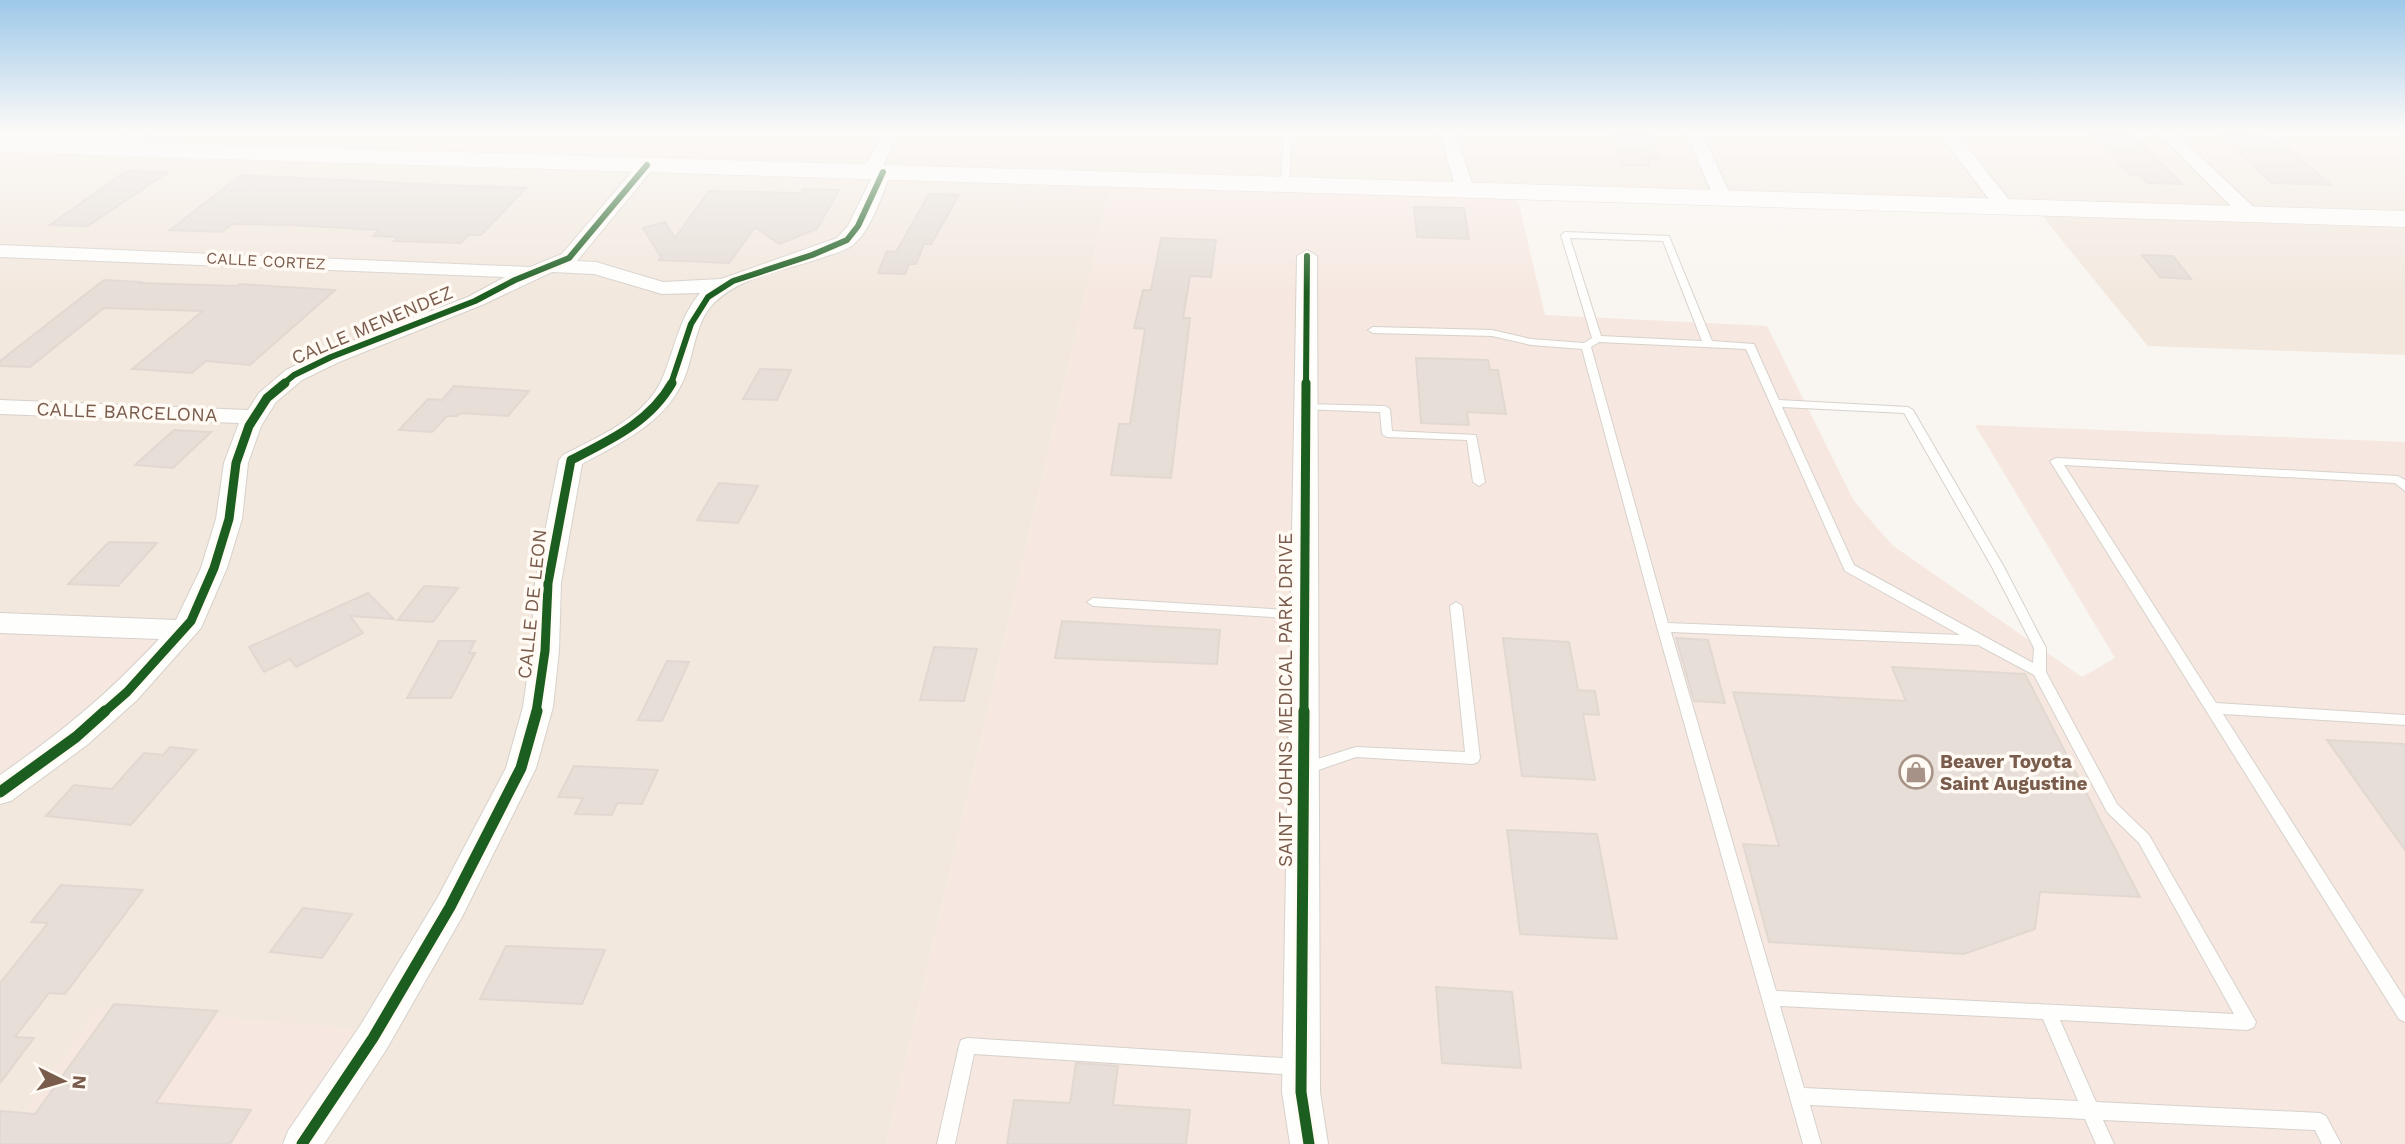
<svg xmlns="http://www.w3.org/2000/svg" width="2405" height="1144" viewBox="0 0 2405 1144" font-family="'Work Sans',sans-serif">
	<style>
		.residential { fill: #f2e8de }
		.commercial { fill: #f6e8e1 }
		.building { fill: #e6ded7; stroke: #e2d8d2; stroke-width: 2 }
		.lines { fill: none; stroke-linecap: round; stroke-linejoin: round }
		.lane-casing { stroke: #d7d1cb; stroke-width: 2 }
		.street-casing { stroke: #d7d1cb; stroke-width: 2 }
		.secondary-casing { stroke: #d9d2cb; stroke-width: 1 }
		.lane { fill: #fefefd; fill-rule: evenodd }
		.street { fill: #fefefd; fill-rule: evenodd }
		.secondary { fill: #fefefd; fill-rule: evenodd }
		.cycleway-far2-casing { stroke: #fffaf3; stroke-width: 10 }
		.cycleway-far1-casing { stroke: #fffaf3; stroke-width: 13 }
		.cycleway-casing { stroke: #fffaf3; stroke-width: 16 }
		.cycleway-far2 { stroke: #1b5e20; stroke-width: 6 }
		.cycleway-far1 { stroke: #1b5e20; stroke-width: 9 }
		.cycleway { stroke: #1b5e20; stroke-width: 11 }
		.labels { text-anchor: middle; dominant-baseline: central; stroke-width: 7; stroke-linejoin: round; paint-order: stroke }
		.far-street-label { font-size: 16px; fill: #7a5c4d; stroke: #fffaf3 }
		.street-label { font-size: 19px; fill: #7a5c4d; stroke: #fffaf3 }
		.poi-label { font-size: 19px; font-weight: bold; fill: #7a5c4d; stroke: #fffaf3; text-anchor: start }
	</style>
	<rect width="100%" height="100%" fill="#f9f5f0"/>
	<g class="residential">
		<polygon points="0,133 2405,133 2405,214 0,141"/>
		<polygon points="0,150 1111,184 886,1144 314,1144 0,1115"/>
		<polygon points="2039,212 2405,223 2405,355 2148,346"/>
	</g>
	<g class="commercial">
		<polygon points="1111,184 1517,196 1545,315 1767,326 1854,501 1892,545 2082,677 2115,658 1975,425 2405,442 2405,1144 886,1144"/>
		<polygon points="0,620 173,630 0,796"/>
		<polygon points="99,1007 376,1030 314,1144 0,1144 0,1115 22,1116"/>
	</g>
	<g class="building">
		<polygon points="1611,133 1650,133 1660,159 1647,159 1650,165 1621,165"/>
		<polygon points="2090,133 2130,133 2182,184 2147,183 2139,175 2131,175"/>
		<polygon points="2220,135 2275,137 2331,185 2272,183"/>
		<polygon points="126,171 168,172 88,226 50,225"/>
		<polygon points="241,175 443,185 526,188 481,235 469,235 461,243 394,241 399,237 373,236 379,230 292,225 232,224 222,232 170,230"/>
		<polygon points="803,189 839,190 817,229 779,244 755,227 729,263 659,260 661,257 643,228 665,222 675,238 709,191 801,193"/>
		<polygon points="929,194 959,195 931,244 924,244 916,264 909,264 905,274 878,273 887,251 896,252"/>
		<polygon points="1414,207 1464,208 1469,239 1417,237"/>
		<polygon points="1161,238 1216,240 1211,277 1190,276 1183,318 1190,318 1171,478 1111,475 1119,424 1130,424 1145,329 1134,328 1143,290 1151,290"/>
		<polygon points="2142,255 2173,256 2191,279 2160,277"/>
		<polygon points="104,280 140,282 138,283 237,286 240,284 335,290 250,365 206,361 192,373 132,369 203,311 104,308 30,367 0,366 0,361"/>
		<polygon points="1416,358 1488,360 1490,370 1498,370 1506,414 1467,412 1469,425 1421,423"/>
		<polygon points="760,369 791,370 777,400 743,399"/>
		<polygon points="454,386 529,391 508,416 461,413 457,416 447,416 432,432 399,430 428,399 442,400"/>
		<polygon points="174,430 211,432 173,468 135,465"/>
		<polygon points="719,483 758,486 738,523 697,520"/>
		<polygon points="109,542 157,543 118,586 68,584"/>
		<polygon points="424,586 458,588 433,622 398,620"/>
		<polygon points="368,593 394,619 350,616 363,633 296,667 290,659 264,672 249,647"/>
		<polygon points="1062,621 1220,630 1217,664 1055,658"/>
		<polygon points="1503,638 1569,642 1578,690 1595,691 1599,715 1583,714 1595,780 1522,776"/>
		<polygon points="1676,638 1708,640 1725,703 1694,701"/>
		<polygon points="439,641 475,641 469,653 475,653 451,698 407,698"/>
		<polygon points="934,647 977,649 964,701 920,700"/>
		<polygon points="667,661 689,662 662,721 638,720"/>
		<polygon points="1892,667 2025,674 2140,897 2040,892 2035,929 1964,954 1769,942 1743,844 1779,846 1733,692 1906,701"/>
		<polygon points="2327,740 2405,744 2405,850"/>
		<polygon points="170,747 196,750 131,825 46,816 74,785 112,789 144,753 163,755"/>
		<polygon points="574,766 658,770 642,804 617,803 612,815 575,814 583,798 558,797"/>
		<polygon points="1507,830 1597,834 1617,939 1520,934"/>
		<polygon points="61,885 143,890 65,994 49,993 15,1037 34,1038 0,1083 0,983 48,923 31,922"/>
		<polygon points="303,908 352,914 322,958 270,952"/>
		<polygon points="506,946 605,950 582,1004 480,999"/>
		<polygon points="1436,987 1512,992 1521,1068 1442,1063"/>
		<polygon points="114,1004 217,1011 156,1103 251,1110 230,1144 0,1144 0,1111 35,1114"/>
		<polygon points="1076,1063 1118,1066 1113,1105 1190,1110 1186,1144 1007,1144 1014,1100 1070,1103"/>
	</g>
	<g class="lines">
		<defs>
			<g id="lane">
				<polygon points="1284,133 1292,133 1289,184 1285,187 1281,184"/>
				<path d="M1565 232 1669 236 1712 341 1754 344 1779 400 1908 407 1913 410 2004 567 2046 648V672L2117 804 2149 835 2256 1022 2254 1027 2248 1030 2060 1020 2096 1102 2320 1113 2326 1116 2341 1144H2322L2315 1130 2103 1120 2114 1144H2096L2085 1119 1810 1105 1821 1144H1803L1657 627 1582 349 1531 345 1492 336 1373 333 1368 330 1373 327 1492 330 1531 339 1584 343 1592 338 1561 235ZM1570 238 1663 241 1702 341 1601 336ZM1599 342 1746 349 1845 571 1960 635 1668 623 1591 347ZM1782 407 1904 413 1992 567 2034 648 2033 663 1854 565ZM1671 632 1978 645 2034 675 2107 812 2139 843 2234 1014 1776 991ZM1780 1006 2043 1019 2078 1101 1804 1088Z"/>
				<polygon points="1305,404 1385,406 1390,409 1392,431 1476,435 1485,482 1479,486 1473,482 1467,440 1387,437 1382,434 1380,412 1301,409 1300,407 1301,405"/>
				<polygon points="2056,458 2398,476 2405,480 2405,491 2395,483 2064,465 2216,703 2405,715 2405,725 2223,714 2405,999 2405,1022 2399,1019 2050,461"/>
				<polygon points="1093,598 1304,611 1310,615 1304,619 1093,606 1087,602"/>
				<polygon points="1456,602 1462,606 1480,758 1478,762 1473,764 1356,757 1304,775 1299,773 1297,769 1299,765 1356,747 1465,752 1450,606"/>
				<polygon points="967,1038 1297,1059 1303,1061 1306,1067 1303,1073 1297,1075 974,1054 955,1144 937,1144 959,1046 961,1040"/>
			</g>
			<g id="street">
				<polygon points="130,133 149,133 125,153 113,153 110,149"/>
				<path d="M884 133H900L882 167 889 168 892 172C881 194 874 225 855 243 848 250 836 253 827 256 790 270 743 274 714 303 697 319 694 350 687 371 671 420 624 441 582 464L561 583 559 651 553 707 536 768 462 917 386 1050 324 1144H283L288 1131 360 1026 438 897 506 768 523 707 531 651 535 583 559 460 563 455C599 436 646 418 663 377 675 348 679 318 700 293L662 294 594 274 552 272 482 305 339 362 302 380 276 402 261 426 248 463 242 519 227 568 201 628 137 700 87 745 11 801 0 804V775C62 732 107 695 159 639L0 633V613L176 620 201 568 216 519 224 463 239 423 0 414V400L248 410 259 393 286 370 323 352 468 297 505 277 0 257V245L530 267 562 254 641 161 647 160 656 165 577 261 596 262 663 282 721 279 837 238 848 226 872 177 864 176 861 172Z"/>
				<polygon points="1440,133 1456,133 1474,190 1471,194 1465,195 1456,190"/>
				<polygon points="1686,133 1702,133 1732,198 1729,202 1723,204 1714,198"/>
				<polygon points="1939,133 1956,133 2011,202 2013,206 2011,210 1997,210"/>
				<polygon points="2158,133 2175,133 2257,210 2259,214 2257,218 2243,218"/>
				<polygon points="1307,250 1317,256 1320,1092 1328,1144 1290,1144 1282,1092 1297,256"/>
			</g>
			<polygon id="secondary" points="0,138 2405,211 2405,227 0,152"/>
		</defs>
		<use href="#lane" class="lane-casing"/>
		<use href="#street" class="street-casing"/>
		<use href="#secondary" class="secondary-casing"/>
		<use href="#lane" class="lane"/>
		<use href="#street" class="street"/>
		<use href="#secondary" class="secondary"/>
		<defs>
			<g id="cycleway-far2">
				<polyline points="283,384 294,375 331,357 475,301 515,280 569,258 647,165"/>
				<polyline points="671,384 691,324 708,297 733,281 812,255 847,240 858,226 883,172"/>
				<polyline points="1306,384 1307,256"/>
			</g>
			<g id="cycleway-far1">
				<polyline points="103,713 127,692 191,621 214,568 229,519 236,463 249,426 267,398 285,383"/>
				<path d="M536 713 545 651 548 583 571 460C610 440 650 422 672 383"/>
				<polyline points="1304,713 1306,383"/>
			</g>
			<g id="cycleway">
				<polyline points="1304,711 1301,1092 1309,1144"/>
				<polyline points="0,792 76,737 105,711"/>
				<polyline points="302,1144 373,1038 450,907 521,768 537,711"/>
			</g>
		</defs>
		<use href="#cycleway-far2" class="cycleway-far2-casing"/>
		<use href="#cycleway-far1" class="cycleway-far1-casing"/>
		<use href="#cycleway" class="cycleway-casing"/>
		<use href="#cycleway-far2" class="cycleway-far2"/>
		<use href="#cycleway-far1" class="cycleway-far1"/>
		<use href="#cycleway" class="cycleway"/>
	</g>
	<linearGradient id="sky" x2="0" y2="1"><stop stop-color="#9ec9e9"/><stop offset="0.45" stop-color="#fcfaf8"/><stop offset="1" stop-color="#fcfaf8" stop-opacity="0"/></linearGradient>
	<rect width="2405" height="293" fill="url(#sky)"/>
	<defs>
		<symbol id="shop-ring" viewBox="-11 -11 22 22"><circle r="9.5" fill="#fffaf3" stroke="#a69286" stroke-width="1.5"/><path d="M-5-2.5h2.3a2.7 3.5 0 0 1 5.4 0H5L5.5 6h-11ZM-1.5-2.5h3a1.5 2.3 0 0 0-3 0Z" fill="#a69286"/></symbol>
	</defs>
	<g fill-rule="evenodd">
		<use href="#shop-ring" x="1897" y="753" width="38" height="38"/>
	</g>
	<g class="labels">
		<g class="far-street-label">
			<text transform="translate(266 261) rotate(3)">CALLE CORTEZ</text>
		</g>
		<g class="street-label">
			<text transform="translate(372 325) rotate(-23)">CALLE MENENDEZ</text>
			<text transform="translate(127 412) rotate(2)">CALLE BARCELONA</text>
			<text transform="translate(532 604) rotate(-84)">CALLE DE LEON</text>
			<text transform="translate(1285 700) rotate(-90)">SAINT JOHNS MEDICAL PARK DRIVE</text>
		</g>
		<g class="poi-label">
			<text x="1940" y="761">Beaver Toyota<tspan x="1940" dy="22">Saint Augustine</tspan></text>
		</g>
	</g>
	<g transform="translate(63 1081) rotate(95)" stroke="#fffaf3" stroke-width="5" paint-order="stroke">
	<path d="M0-5L12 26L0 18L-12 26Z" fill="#7a5c4d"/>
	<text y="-10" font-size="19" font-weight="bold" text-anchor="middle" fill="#7a5c4d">N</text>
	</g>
</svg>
